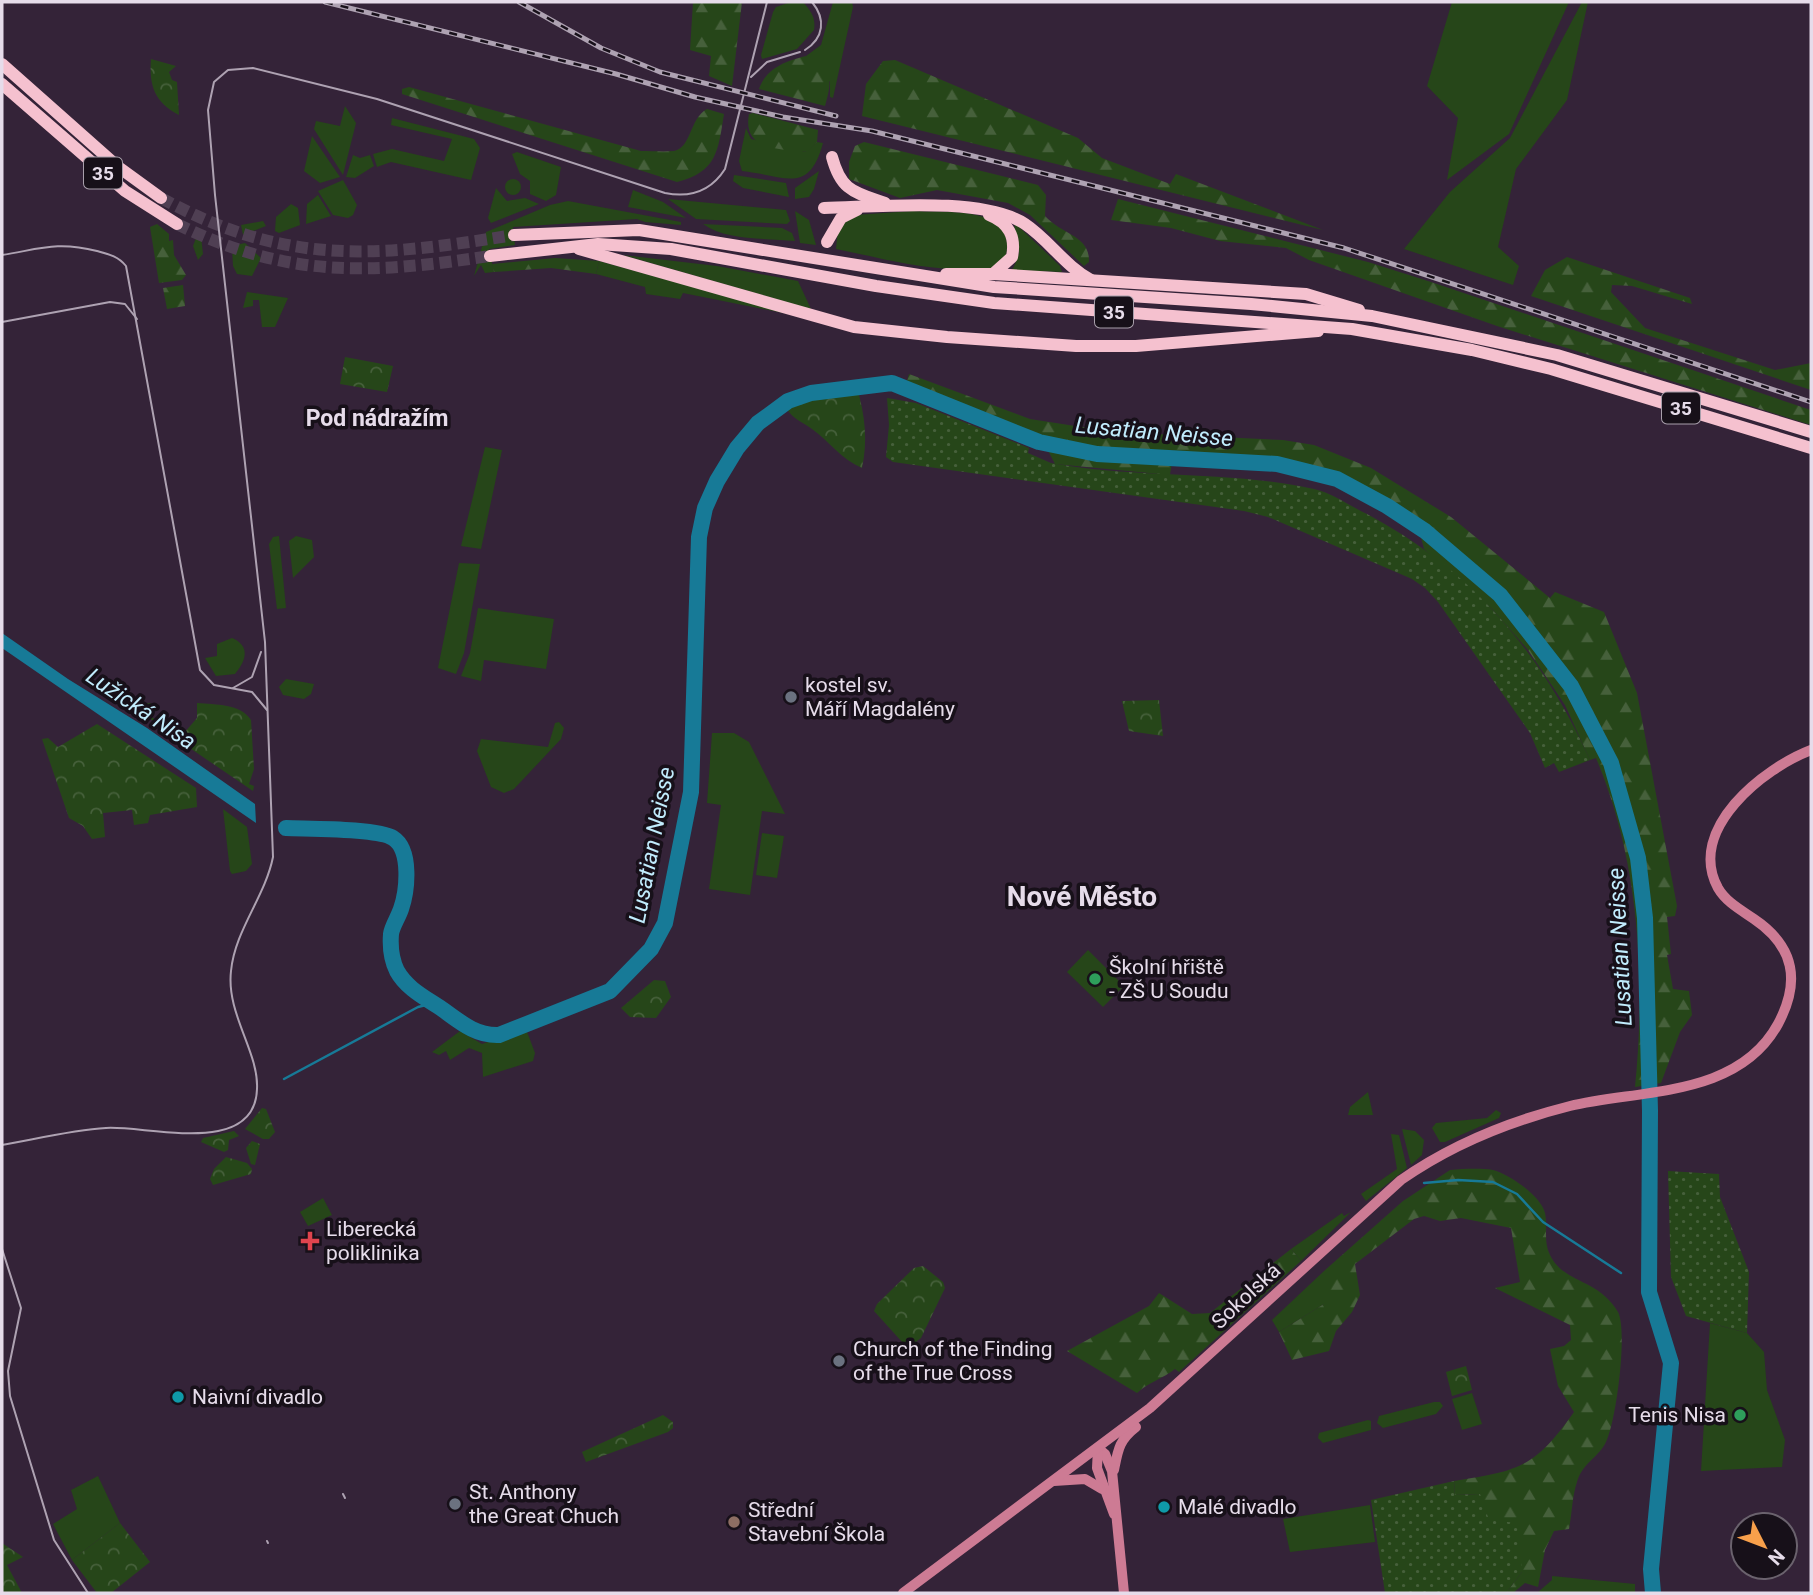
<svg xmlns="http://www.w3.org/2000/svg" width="1813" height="1595" viewBox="0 0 1813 1595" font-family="Roboto,sans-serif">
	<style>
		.grass { fill: #264619 }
		.forest { fill: url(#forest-firs) }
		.park { fill: url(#park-crowns) }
		.garden { fill: url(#garden-dots) }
		.water { fill: #177a97 }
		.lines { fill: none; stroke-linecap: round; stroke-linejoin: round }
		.stream { stroke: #177a97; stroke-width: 2.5 }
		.river { stroke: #177a97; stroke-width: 16 }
		.highway-tunnel { stroke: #4f3f53; stroke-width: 12; stroke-dasharray: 12 6; stroke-linecap: butt }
		.secondary { stroke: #cd7b94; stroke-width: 10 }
		.highway { stroke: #f5c1cf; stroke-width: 12 }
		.tram { stroke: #aea2b2; stroke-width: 2 }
		.rail-casing { stroke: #aea2b2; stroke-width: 5 }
		.rail { stroke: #171019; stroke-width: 2.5; stroke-dasharray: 8; stroke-linecap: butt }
		.worship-dot { fill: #6b7280; stroke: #171019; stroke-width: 2.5 }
		.leisure-dot { fill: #2e9e5b; stroke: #171019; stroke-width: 2.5 }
		.health-dot { fill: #e0444e; stroke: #171019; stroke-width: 2.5 }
		.culture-dot { fill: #0f9aa8; stroke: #171019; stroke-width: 2.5 }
		.education-dot { fill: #8d6e63; stroke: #171019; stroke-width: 2.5 }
		.labels { text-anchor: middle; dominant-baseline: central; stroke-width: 7; stroke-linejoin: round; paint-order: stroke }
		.shield { fill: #171019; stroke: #a89fab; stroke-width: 2 }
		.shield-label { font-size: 19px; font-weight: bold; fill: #e6dcea }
		.poi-label { font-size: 21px; fill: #e6dcea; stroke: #171019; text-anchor: start }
		.street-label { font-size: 21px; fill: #e6dcea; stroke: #171019 }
		.neighbourhood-label { font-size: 23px; font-weight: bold; fill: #e6dcea; stroke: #171019 }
		.water-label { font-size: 23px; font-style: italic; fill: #c1ecfd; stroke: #171019 }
		.district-label { font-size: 28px; font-weight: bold; fill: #e6dcea; stroke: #171019 }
	</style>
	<defs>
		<pattern id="forest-firs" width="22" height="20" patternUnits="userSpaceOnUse" patternTransform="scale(1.75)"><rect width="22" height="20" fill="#264619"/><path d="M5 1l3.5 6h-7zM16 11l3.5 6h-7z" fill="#46603b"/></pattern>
		<pattern id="park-crowns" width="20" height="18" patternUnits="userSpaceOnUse" patternTransform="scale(1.75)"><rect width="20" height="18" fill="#264619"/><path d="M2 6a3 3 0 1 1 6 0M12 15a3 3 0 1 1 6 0" fill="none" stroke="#46603b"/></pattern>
		<pattern id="garden-dots" width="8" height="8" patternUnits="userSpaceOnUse" patternTransform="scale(1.75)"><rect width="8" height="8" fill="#264619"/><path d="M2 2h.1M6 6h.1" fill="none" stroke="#46603b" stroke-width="1.8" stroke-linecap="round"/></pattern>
	</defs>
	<rect width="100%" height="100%" fill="#342338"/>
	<g class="grass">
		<path d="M791 2H803C811 11 816 18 814 30L797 49 762 59 761 55 773 12 776 7Z"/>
		<polygon points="833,2 852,2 853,7 833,98 830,97 830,82 806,56 821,45"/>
		<polygon points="1452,2 1569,2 1509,134 1447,180 1458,118 1427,86"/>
		<polygon points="1582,2 1588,2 1567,100 1516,169 1498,247 1519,266 1513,285 1404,249 1450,192 1510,138"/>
		<polygon points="345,106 356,123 343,175 314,129 316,121 340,126"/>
		<polygon points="392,118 474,139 480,148 471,180 391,162 377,167 373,154 392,149 444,161 452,139 391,125"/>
		<path d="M746 128 751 139 806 152 817 142 823 143C809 195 786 176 742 171L739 161Z"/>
		<polygon points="312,136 340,177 320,183 304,171"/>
		<polygon points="517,152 561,167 556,195 546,201 530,194 530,181 520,174 512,154"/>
		<polygon points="353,155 360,158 370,155 374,166 355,178 346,177"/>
		<polygon points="819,171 814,189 809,197 795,199 795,188"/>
		<polygon points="734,175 786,183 789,197 743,188 733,181"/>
		<circle cx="513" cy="187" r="8"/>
		<polygon points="343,180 357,205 353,215 348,218 333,215 318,191"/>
		<polygon points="496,188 507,201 525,198 539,204 491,223 488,218"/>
		<polygon points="633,190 663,202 686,218 628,207"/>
		<polygon points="318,195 331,216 306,224 307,204"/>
		<polygon points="668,199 786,210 790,221 787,224 696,219"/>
		<polygon points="568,201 681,222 681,225 645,222 637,219 513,227 515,245 489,249 494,272 485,273 481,265 474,276 486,232 550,205"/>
		<polygon points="291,204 298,208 300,225 279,233 275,231 276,217"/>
		<polygon points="795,211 809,220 816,245 800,243"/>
		<path d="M913 211C940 213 1010 205 1007 247 1007 259 1000 267 988 270 979 272 966 270 956 269 913 268 877 257 836 249L838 228 855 215Z"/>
		<polygon points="263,221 266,226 243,235 241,225"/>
		<path d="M1014 222 1060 266 1062 272 1012 270C1026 245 1015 243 1014 222Z"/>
		<path d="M703 224 782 228 792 233 795 241C768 238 726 241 703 224Z"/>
		<polygon points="200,227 203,254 198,260 193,246"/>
		<polygon points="245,243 261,258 252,276 237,274 233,266 232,249 236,245"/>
		<polygon points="623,255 717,266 798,281 811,309"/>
		<polygon points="599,261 798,316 683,293 680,299 646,294 645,287 596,274"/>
		<polygon points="247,292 288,298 275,327 262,327 259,300 253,300 253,306 243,308"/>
		<polygon points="485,447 502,450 481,549 461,546"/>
		<polygon points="279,536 286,608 277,609 269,544 273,537"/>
		<polygon points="296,536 312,540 314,557 293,578 289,541"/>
		<polygon points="459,563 480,564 464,653 456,674 438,668"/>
		<polygon points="478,608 554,619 546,669 484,660 481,681 461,676 470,653"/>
		<path d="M232 638C251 646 246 661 235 674L216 676 205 658 217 656V644Z"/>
		<polygon points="286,679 314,684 311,694 304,699 283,695 279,687"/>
		<polygon points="151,703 146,713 176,734 174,737 132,705"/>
		<polygon points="559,722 564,728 561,739 514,789 504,793 491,787 477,751 481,739 548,747 555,723"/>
		<polygon points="712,733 734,733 749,742 785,814 762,811 750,895 709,889 721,805 707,803"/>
		<polygon points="223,809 247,827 252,864 246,871 232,874 230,871"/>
		<polygon points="762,833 784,836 777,878 756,875"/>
		<polygon points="1088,950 1124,986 1103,1007 1067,972"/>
		<polygon points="526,1029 535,1053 533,1061 483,1077 482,1053 469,1048 450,1060 446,1051 439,1055 432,1052 460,1031 482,1044"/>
		<polygon points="1368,1092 1373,1115 1348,1115 1350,1107"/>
		<polygon points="1496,1110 1501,1113 1499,1118 1445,1142 1440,1142 1432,1128 1436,1123 1487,1118"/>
		<polygon points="1402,1129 1415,1131 1424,1140 1422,1155 1411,1165"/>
		<polygon points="1391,1134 1399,1135 1407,1168 1366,1201 1361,1194 1397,1169"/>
		<polygon points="323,1198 332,1215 308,1226 300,1212"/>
		<polygon points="1351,1212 1301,1261 1291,1249 1342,1213 1344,1216"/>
		<polygon points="1324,1271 1324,1304 1279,1332 1272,1320"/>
		<polygon points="1710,1323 1747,1333 1764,1352 1767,1390 1785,1440 1782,1467 1701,1471"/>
		<polygon points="1472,1393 1482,1424 1462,1430 1452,1399"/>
		<polygon points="1434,1402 1440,1402 1443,1406 1436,1414 1383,1428 1377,1423 1379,1416"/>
		<polygon points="1368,1420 1371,1421 1371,1430 1323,1443 1318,1438 1319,1433"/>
		<polygon points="98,1476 120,1523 72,1560 53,1524 77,1509 71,1490"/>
		<polygon points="1370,1505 1375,1542 1290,1552 1283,1519"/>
		<polygon points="1552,1576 1635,1584 1635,1593 1537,1593 1552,1580"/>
	</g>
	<g class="forest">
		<polygon points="693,2 742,2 732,86 709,76 711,56 690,50"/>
		<path d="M806 56C834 72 832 80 825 106L759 89C766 68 786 61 806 56Z"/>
		<polygon points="895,60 1078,138 1102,158 1170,184 1176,174 1323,230 862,116 866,84 883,61"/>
		<path d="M409 87 641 151C651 151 664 152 674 151 692 147 689 119 707 109L724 114C718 151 717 172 677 182L402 94V89Z"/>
		<path d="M753 113 818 130 817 142 807 152C780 149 742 151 749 114Z"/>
		<path d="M864 142 1038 185 1046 195 1045 216C1062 235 1090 235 1089 262L1084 266 1030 215 1008 203 937 190 900 198 849 179V162L855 146Z"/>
		<polygon points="1118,199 1368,262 1431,282 1811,410 1811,425 1497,326 1309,260 1286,248 1220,241 1171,228 1111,220"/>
		<polygon points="157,224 169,234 169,241 173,240 174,255 186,275 182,280 159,283 150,227"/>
		<polygon points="1567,257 1690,298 1692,304 1632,286 1612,285 1611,292 1645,328 1775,370 1811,363 1811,390 1531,296 1545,270"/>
		<polygon points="555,258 599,261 596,274 551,268 494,272 492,264"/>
		<polygon points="183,285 185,306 167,309 163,288"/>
		<path d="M909 374 1030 419 1114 432 1283 440 1314 445 1371 468 1451 517 1550 598 1555 592 1604 612 1637 693 1677 906 1675 916 1667 917 1671 954 1667 955 1673 989 1689 991 1692 1015 1680 1032 1661 1083 1635 1087C1646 977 1639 860 1596 758L1590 760 1565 705 1528 650 1492 609 1424 549 1416 518 1355 484 1306 465 1248 456 1173 455 1170 475 1055 464 1042 439 906 384Z"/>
		<path d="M1450 1170C1464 1169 1479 1168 1493 1170 1509 1174 1541 1196 1545 1213 1548 1227 1543 1241 1550 1255 1564 1284 1598 1278 1618 1312 1628 1331 1616 1425 1605 1444 1597 1458 1582 1464 1577 1482 1572 1497 1572 1514 1569 1529L1554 1531 1545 1550 1538 1587 1525 1583 1513 1593H1506L1522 1572 1489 1521 1479 1494 1455 1495 1454 1481C1520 1471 1535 1467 1574 1412L1558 1386 1550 1349 1564 1346 1571 1340 1570 1325 1495 1288 1520 1282 1511 1228 1461 1218 1440 1221 1424 1216 1414 1219 1355 1264 1360 1295 1352 1312 1336 1331 1329 1351 1292 1360 1279 1332 1324 1304V1271L1403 1201Z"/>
		<path d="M1291 1249 1301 1261 1179 1372 1175 1369C1162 1379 1149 1382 1137 1393L1067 1351 1149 1306 1159 1293 1192 1314 1210 1313Z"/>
	</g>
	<g class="park">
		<path d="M151 59 176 66 169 72 172 80 177 82 179 115C154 102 149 85 151 59Z"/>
		<polygon points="345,357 393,366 387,392 340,384"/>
		<path d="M857 388C865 415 868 441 862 468 841 459 830 442 812 429 801 421 794 420 786 408L834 390Z"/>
		<polygon points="1159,700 1163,736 1129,731 1122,701"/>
		<path d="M197 703C216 705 240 703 251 720L254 769 249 784 254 786 253 791 178 740 197 718Z"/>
		<polygon points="97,724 196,788 197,807 150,815 148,823 134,825 132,810 103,813 105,837 92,839 83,826 69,818 42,739 48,738 58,747"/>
		<polygon points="654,980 665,981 671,997 656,1018 630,1017 621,1008"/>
		<polygon points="262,1108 266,1109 275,1132 269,1139 263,1139 245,1129"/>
		<polygon points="234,1131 239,1136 229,1140 228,1150 224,1152 201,1142 203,1138"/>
		<polygon points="252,1141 260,1144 255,1165 251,1164 246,1148"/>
		<polygon points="226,1157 247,1163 252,1169 251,1174 213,1185 210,1179 214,1169"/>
		<polygon points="923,1266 943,1282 945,1288 921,1338 913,1344 903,1343 874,1311 877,1304 914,1268"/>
		<polygon points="1466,1366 1472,1390 1452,1396 1446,1372"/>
		<polygon points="663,1415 673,1422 673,1428 668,1432 586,1462 582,1452"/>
		<polygon points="120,1523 150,1562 111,1593 97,1593 72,1560"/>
		<polygon points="2,1543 23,1557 7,1565 22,1593 2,1593"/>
	</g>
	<g class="garden">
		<path d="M887 398 916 403 1029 448 1028 453 1051 463C1137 479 1228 470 1314 489 1332 493 1350 506 1367 514 1472 570 1541 652 1590 760L1559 772 1554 763 1545 768 1530 733 1438 602 1425 588 1412 579 1268 517 1244 511 893 462 886 457 889 425Z"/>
		<polygon points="1668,1171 1719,1174 1720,1197 1749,1272 1747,1333 1686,1316 1671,1277"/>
		<polygon points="1454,1481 1455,1495 1480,1494 1489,1520 1517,1523 1522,1572 1506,1593 1385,1593 1371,1500"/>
	</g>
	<polygon class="water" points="2,633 68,679 147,728 255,804 256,823 2,648"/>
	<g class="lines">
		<g class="stream">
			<polyline points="284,1079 418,1007 434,1003"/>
			<polyline points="1424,1183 1458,1180 1493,1182 1517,1194 1543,1222 1621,1273"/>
		</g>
		<path class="river" d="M286 828C307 829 378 828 393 838 412 850 407 892 401 909 398 918 392 926 391 934 390 947 391 959 397 971 407 989 426 998 442 1009 460 1022 476 1036 499 1035L610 991 651 949 665 923 691 792 699 537 705 508 717 481 737 448 758 423 788 401 811 393 892 383 1039 442 1097 454 1277 464 1337 479 1387 506 1425 531 1500 595 1571 686 1611 763 1638 858 1645 918 1650 1111 1649 1292 1671 1363 1651 1569 1653 1593"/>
		<g class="highway-tunnel">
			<path d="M161 198C287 267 378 257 514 235"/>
			<path d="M177 224C288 279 371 274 490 256"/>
		</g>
		<g class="secondary">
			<polyline points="1098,1448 1105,1454 1112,1471 1124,1593"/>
			<polyline points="1098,1448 1097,1468 1114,1514"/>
			<path d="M1114 1470C1118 1450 1119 1440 1136 1427"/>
			<polyline points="1054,1481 1085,1479 1102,1489"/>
			<path d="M903 1593 1150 1408 1401 1180C1451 1145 1510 1121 1570 1106 1640 1089 1738 1098 1778 1024 1801 981 1794 946 1754 919 1741 910 1726 902 1718 888 1686 829 1764 768 1811 750"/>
		</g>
		<g class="highway">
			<polyline points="2,64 117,166 161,198"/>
			<polyline points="2,84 125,191 177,224"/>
			<path d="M832 157C841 191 854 192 885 203"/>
			<path d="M824 208C877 207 982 196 1025 224 1049 240 1065 266 1091 280"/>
			<path d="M989 215C1009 223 1016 237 1012 257L993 274"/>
			<polyline points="514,235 639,230 994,287 1251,304 1372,316 1557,355 1811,432"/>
			<polyline points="827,242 841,218 857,210"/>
			<polyline points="579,249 854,327 947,337 1076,346 1136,346 1318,331"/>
			<polyline points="490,256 598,244 671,249 876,286 994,303 1352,329 1472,350 1551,369 1811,448"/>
			<polyline points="946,274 993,274 1306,294 1359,310"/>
		</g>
		<g class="tram">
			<path d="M805 50C824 38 826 19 812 2"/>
			<polyline points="751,77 767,62 800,52"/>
			<path d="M2 255C40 249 57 241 97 251 108 254 118 256 126 266L200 670 214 685 252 692 267 710"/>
			<polyline points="2,322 110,302 125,304 137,319"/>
			<polyline points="233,688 252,677 261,652"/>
			<path d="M2 1145C36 1139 72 1130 106 1128 146 1125 255 1158 257 1089 259 1052 226 1014 231 971 235 930 265 897 273 857L265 642 215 195 208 110 214 82 228 70 253 68 377 99 665 193C690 198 711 191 725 169L767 2"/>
			<polyline points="2,1249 21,1308 8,1371 10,1396 54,1540 88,1593"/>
			<polyline points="343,1494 345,1498"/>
			<polyline points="267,1541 268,1543"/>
		</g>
		<defs>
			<g id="rail">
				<polyline points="325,2 616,74 695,97 783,117 872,131 1344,248 1811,402"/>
				<polyline points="519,2 601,48 660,72 836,116"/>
			</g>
		</defs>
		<use href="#rail" class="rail-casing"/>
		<use href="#rail" class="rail"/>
	</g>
	<g class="worship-dot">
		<circle cx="791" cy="697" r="7"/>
		<circle cx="839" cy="1361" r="7"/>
		<circle cx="455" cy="1504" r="7"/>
	</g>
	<g class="leisure-dot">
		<circle cx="1095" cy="979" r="7"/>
		<circle cx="1740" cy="1415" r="7"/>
	</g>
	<path class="health-dot" d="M306.5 1230.5h7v7h7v7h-7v7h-7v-7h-7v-7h7z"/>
	<g class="culture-dot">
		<circle cx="178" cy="1397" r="7"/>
		<circle cx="1164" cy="1507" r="7"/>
	</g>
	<circle class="education-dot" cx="734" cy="1522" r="7"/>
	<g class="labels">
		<g class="shield">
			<rect x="84" y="157.5" width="38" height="31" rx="5"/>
			<rect x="1095" y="296.5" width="38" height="31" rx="5"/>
			<rect x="1662" y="392.5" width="38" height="31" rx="5"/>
		</g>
		<g class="shield-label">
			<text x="103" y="173">35</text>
			<text x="1114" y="312">35</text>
			<text x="1681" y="408">35</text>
		</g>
		<g class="poi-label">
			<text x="805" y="685">kostel sv.<tspan x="805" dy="24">Máří Magdalény</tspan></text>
			<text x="1109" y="967">Školní hřiště<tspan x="1109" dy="24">- ZŠ U Soudu</tspan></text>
			<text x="326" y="1229">Liberecká<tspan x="326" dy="24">poliklinika</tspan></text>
			<text x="853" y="1349">Church of the Finding<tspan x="853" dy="24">of the True Cross</tspan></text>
			<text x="192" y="1397">Naivní divadlo</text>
			<text x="1726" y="1415" text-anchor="end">Tenis Nisa</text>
			<text x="469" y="1492">St. Anthony<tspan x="469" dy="24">the Great Chuch</tspan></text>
			<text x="1178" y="1507">Malé divadlo</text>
			<text x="748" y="1510">Střední<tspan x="748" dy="24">Stavební Škola</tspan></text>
		</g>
		<g class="street-label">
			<text transform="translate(1246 1296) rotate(-43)">Sokolská</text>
		</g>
		<g class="neighbourhood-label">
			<text x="377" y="418">Pod nádražím</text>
		</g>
		<g class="water-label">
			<text transform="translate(1154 432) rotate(5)">Lusatian Neisse</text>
			<text transform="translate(141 709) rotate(34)">Lužická Nisa</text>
			<text transform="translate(652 845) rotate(-79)">Lusatian Neisse</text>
			<text transform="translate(1620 947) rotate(-93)">Lusatian Neisse</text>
		</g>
		<g class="district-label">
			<text x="1082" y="896">Nové Město</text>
		</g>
	</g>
	<rect width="1813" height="1595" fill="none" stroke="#e6dcea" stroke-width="7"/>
	<g transform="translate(1764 1546) rotate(132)"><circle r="33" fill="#171019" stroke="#6a626d" stroke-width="2"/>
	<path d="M0-5L12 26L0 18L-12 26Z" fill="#f8a04b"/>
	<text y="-10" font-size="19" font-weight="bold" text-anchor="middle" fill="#e6dcea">N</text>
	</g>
</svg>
